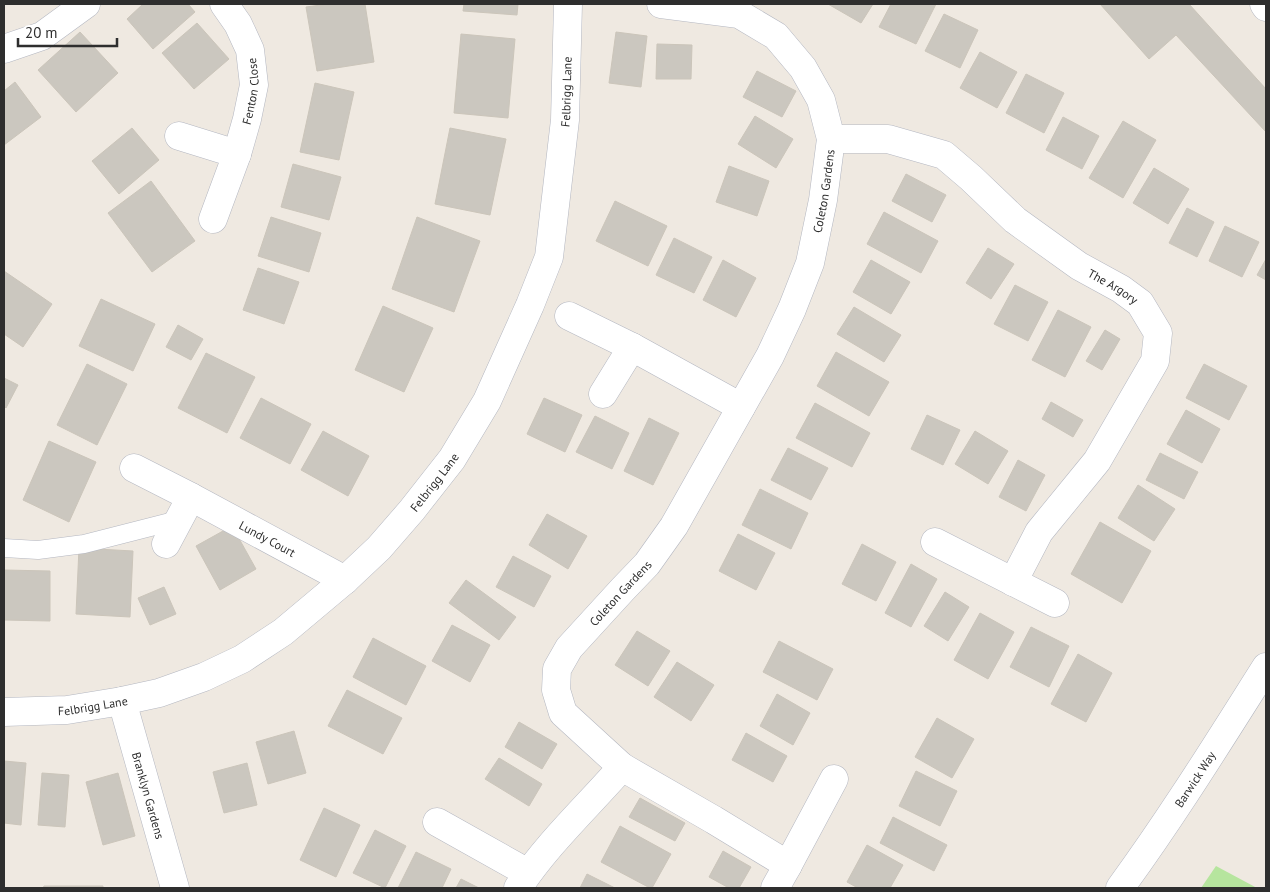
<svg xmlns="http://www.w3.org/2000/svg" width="1270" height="892" viewBox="0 0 1270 892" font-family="'PT Sans',sans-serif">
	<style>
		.green { fill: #b6e59e }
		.building { fill: #cbc7bf; stroke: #cbc5ba }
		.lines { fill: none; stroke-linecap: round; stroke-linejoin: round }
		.lane-casing { stroke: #b4b7c1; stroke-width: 19 }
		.street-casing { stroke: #b4b7c1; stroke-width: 29 }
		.secondary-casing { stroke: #b4b7c1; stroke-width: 29 }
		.lane { stroke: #fff; stroke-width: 18 }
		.street { stroke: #fff; stroke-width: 28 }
		.secondary { stroke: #fff; stroke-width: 28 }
		.labels { text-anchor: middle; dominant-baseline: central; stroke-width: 4.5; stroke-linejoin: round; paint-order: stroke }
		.street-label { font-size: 12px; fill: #2e2e2e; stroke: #fff }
	</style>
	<rect width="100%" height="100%" fill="#efe9e1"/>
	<polygon class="green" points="1216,866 1257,888 1201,888"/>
	<g class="building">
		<polygon points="143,4 188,4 195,12 153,49 127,19"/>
		<polygon points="328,4 365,4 374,62 317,71 306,7"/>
		<polygon points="464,4 518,4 517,15 463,11"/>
		<polygon points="828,4 873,4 861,23"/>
		<polygon points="891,4 936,4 916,44 879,27"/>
		<polygon points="1100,4 1189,4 1266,89 1266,132 1176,35 1149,59"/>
		<polygon points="944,14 978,30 960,68 925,51"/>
		<polygon points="197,23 229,59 194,89 162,53"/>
		<polygon points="80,32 118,73 76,112 38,70"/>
		<polygon points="616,32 647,36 641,87 609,83"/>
		<polygon points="461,34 515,39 508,118 454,113"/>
		<polygon points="657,44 692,45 691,79 656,79"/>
		<polygon points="980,52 1017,72 997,108 960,88"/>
		<polygon points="757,71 796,91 782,117 743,97"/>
		<polygon points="1026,74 1064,93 1044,133 1006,113"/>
		<polygon points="15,82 41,117 4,145 4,91"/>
		<polygon points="315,83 354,92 339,160 300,152"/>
		<polygon points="755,116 793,139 776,168 738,144"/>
		<polygon points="1063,117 1099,136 1082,169 1046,150"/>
		<polygon points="1123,121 1156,140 1123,198 1089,178"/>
		<polygon points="132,128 159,160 119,194 92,161"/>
		<polygon points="450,128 506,139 490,215 435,204"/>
		<polygon points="293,164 341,177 329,220 281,207"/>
		<polygon points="729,166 769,181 757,216 716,202"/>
		<polygon points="1154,168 1189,189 1168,224 1133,203"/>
		<polygon points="906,174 946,195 932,222 892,201"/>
		<polygon points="151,181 195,241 152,272 108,213"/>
		<polygon points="615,201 667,226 648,266 596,241"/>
		<polygon points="1187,208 1214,222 1197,257 1169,243"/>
		<polygon points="884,212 938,241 921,273 867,244"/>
		<polygon points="271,217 321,233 309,272 258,256"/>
		<polygon points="417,217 480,241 454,312 392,289"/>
		<polygon points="1225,226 1259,242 1242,277 1209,261"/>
		<polygon points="674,238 712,257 694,293 656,275"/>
		<polygon points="988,248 1014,264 991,299 966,283"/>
		<polygon points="1266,259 1266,280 1257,275"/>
		<polygon points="723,260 756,278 736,317 703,300"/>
		<polygon points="871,260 910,282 891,314 853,292"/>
		<polygon points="258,268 299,282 284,324 243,310"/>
		<polygon points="4,271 52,304 23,347 4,334"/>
		<polygon points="1015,285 1048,302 1028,341 994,324"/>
		<polygon points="101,299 155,324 133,371 79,346"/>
		<polygon points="383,306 433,328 404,392 355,370"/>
		<polygon points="854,307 901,335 884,362 837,334"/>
		<polygon points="1058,310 1091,327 1065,377 1032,360"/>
		<polygon points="178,325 203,339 191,360 166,347"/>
		<polygon points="1105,330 1120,339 1102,370 1086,361"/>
		<polygon points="836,352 889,382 869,416 817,386"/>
		<polygon points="206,353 255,377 227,433 178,408"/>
		<polygon points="87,364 127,384 97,445 57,425"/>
		<polygon points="1204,364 1247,386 1229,420 1186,398"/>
		<polygon points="4,378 18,385 6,408 4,406"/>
		<polygon points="261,398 311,424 290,464 240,438"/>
		<polygon points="544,398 582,415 565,452 527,434"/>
		<polygon points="1051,402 1083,420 1073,437 1042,419"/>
		<polygon points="815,403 870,433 852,467 796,438"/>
		<polygon points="1186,410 1220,429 1202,463 1167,444"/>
		<polygon points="927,415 960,430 943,465 911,449"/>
		<polygon points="595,416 629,433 612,469 576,452"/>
		<polygon points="649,418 679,433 653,485 624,471"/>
		<polygon points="323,431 369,456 348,496 301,470"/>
		<polygon points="975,431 1008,451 988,484 955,464"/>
		<polygon points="49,441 96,462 69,522 23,500"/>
		<polygon points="788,448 828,468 811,500 771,480"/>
		<polygon points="1160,453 1198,472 1184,499 1146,480"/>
		<polygon points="1018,460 1045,475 1026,511 999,497"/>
		<polygon points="1138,485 1175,509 1154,541 1118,518"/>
		<polygon points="760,489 808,513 791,549 742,525"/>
		<polygon points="547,514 587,536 568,569 529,545"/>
		<polygon points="1100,522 1151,551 1122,603 1071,574"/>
		<polygon points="232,526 256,569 220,590 196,546"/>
		<polygon points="738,534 775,553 756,590 719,571"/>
		<polygon points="862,544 896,562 876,601 842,584"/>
		<polygon points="79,548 133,551 130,617 76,614"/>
		<polygon points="513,556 551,576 534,607 496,587"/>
		<polygon points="911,564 937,579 911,627 885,613"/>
		<polygon points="4,570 50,571 50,621 4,620"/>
		<polygon points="466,580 516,617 499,640 449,603"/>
		<polygon points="164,587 176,614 150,625 138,598"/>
		<polygon points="945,592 969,607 948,641 924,626"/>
		<polygon points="980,613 1014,632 988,679 954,660"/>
		<polygon points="452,625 490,645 470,682 432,661"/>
		<polygon points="1031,627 1069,646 1049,687 1010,667"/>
		<polygon points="637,631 670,651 648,686 615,665"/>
		<polygon points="373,638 426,666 406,705 353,677"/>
		<polygon points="779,641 833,669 817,700 763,672"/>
		<polygon points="1078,654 1112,673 1086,722 1051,704"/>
		<polygon points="677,662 714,685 691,721 654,697"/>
		<polygon points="347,690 402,718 383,754 328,726"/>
		<polygon points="777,694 810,713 793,745 760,726"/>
		<polygon points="937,718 974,739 952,778 915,757"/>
		<polygon points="519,722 557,744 542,769 505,747"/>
		<polygon points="294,731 306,773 268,784 256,742"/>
		<polygon points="746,733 787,756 773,782 732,760"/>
		<polygon points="499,758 542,784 529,806 485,779"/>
		<polygon points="4,761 26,763 21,825 4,823"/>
		<polygon points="247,763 257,805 224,813 213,772"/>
		<polygon points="916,771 957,791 940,826 899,806"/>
		<polygon points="42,773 69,775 65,827 38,825"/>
		<polygon points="118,773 135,836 103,845 86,782"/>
		<polygon points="640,798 685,823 675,841 629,817"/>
		<polygon points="324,808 360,825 336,877 300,860"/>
		<polygon points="893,817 947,845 934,871 880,843"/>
		<polygon points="620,826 671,854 652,888 650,888 601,862"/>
		<polygon points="375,830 406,846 385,888 353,873"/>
		<polygon points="867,845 903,865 890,888 858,888 847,882"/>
		<polygon points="723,851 751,867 739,888 729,888 709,877"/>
		<polygon points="416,852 451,869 442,888 398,888"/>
		<polygon points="587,874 615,888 580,888"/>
		<polygon points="461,879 479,888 456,888"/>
		<polygon points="44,886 103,886 103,888 43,888"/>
	</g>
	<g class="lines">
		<defs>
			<polyline id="lane" points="4,548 38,550 84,544 178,520"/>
			<g id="street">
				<polyline points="1264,4 1266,7"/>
				<polyline points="4,49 42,36 86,4"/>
				<polyline points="179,136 237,154"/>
				<path id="s1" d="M831 139H888L944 155 971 178 1015 220 1079 266 1121 289 1140 303 1158 333 1155 361 1097 461 1039 532 1013 582"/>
				<path id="s2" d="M213 219 237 154 247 119 254 85 250 50 238 24 224 4"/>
				<polyline points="569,316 632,347 741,407"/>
				<polyline points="603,394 632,347"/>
				<path id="s3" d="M134 468 191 497 345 580"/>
				<polyline points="935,542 1055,603"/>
				<polyline points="166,544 191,497"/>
				<path id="s4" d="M122 701 175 888"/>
				<path id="s5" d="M4 712 67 710 122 701 159 693 204 677 242 659 283 632 345 580 379 548 412 510 452 459 487 401 530 305 549 257 565 120 568 4"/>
				<polyline points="622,767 714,820 788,865 834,779"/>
				<polyline points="437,822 528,873"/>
				<path id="s6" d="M518 888C547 844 587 807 622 767L563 713 556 690 557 669 569 648 623 589 647 564 674 526 770 356 792 309 810 263 823 200 831 139 821 100 803 68 776 36 739 14 661 4"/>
				<polyline points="775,888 788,865"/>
			</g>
			<g id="secondary">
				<path id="s7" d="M1120 888C1172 817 1219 741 1266 667"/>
			</g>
		</defs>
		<use href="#lane" class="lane-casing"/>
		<use href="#street" class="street-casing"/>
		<use href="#secondary" class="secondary-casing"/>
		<use href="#lane" class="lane"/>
		<use href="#street" class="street"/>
		<use href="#secondary" class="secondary"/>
	</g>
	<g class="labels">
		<g class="street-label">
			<text stroke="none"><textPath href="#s2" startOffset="134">Fenton Close</textPath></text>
			<text stroke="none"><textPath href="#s5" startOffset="929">Felbrigg Lane</textPath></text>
			<text stroke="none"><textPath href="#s6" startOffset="840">Coleton Gardens</textPath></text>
			<text stroke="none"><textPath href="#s1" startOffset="330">The Argory</textPath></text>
			<text stroke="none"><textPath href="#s5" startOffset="509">Felbrigg Lane</textPath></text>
			<text stroke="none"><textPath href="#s3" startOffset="151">Lundy Court</textPath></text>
			<text stroke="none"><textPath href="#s6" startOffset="384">Coleton Gardens</textPath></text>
			<text stroke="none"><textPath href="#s5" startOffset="89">Felbrigg Lane</textPath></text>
			<text stroke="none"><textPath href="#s7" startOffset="132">Barwick Way</textPath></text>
			<text stroke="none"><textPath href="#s4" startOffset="98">Branklyn Gardens</textPath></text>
		</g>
	</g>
	<rect width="1270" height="892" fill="none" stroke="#2e2e2e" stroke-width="10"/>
	<path d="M18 38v8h99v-8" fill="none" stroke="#2e2e2e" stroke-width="2.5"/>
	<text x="25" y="38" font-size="15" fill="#2e2e2e" stroke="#ffffff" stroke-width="4" paint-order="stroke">20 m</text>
</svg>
